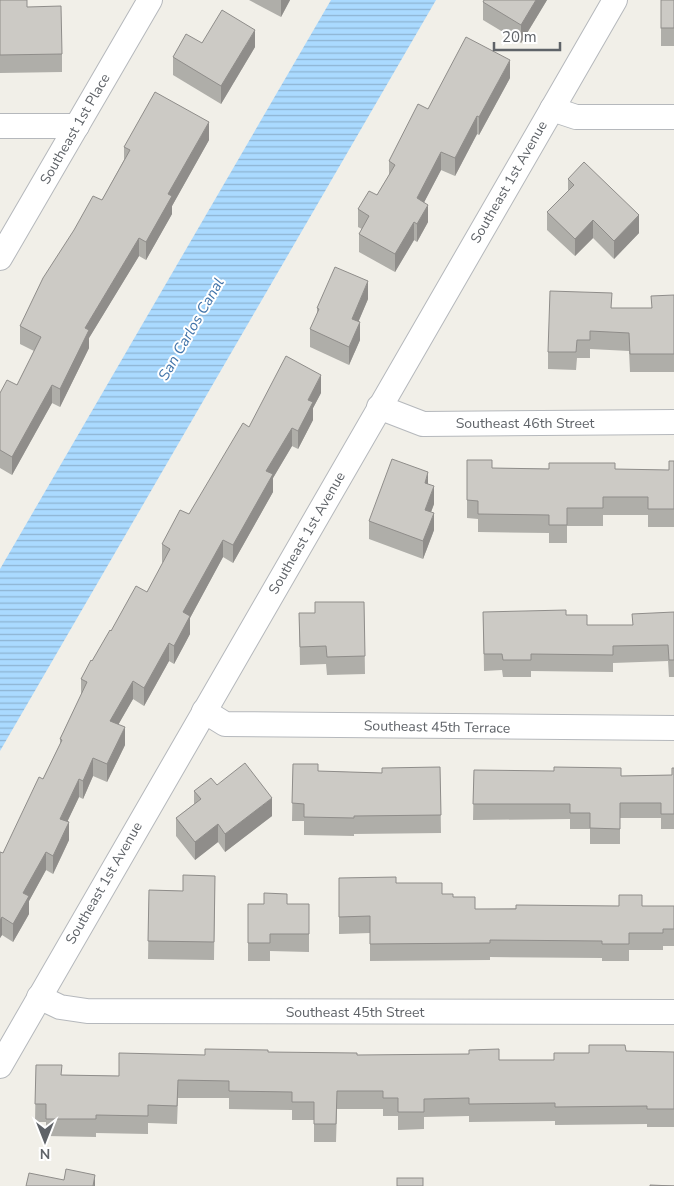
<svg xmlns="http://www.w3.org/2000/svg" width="674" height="1186" viewBox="0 0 674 1186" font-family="'Nunito Sans',sans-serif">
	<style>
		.water { fill: url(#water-rules) }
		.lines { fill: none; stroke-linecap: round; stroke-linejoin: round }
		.street-casing { stroke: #b5b8bc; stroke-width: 26 }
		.street { stroke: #fff; stroke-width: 24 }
		.wall { fill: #afaea9 }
		.shaded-wall { fill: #8f8d8a }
		.building { fill: #cccac5; stroke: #8f8d8a }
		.labels { text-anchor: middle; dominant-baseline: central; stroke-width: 4; stroke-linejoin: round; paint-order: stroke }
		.street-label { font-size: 14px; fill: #5f6368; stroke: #fff }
		.water-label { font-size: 15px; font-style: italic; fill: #4174aa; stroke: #fff }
	</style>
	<defs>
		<pattern id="water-rules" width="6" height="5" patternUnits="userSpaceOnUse" patternTransform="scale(1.25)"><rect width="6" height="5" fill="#aadaff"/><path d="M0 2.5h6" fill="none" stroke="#8eb4d2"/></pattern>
	</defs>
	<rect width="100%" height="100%" fill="#f1efe8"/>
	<polygon class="water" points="331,0 436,0 0,751 0,569"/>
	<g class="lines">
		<defs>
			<g id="street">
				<polyline points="552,109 576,117 674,117"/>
				<polyline points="0,126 77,126"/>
				<polyline points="0,258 150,0"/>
				<polyline points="379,407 423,424 674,422"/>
				<polyline points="204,711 225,724 674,728"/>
				<polyline points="39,997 60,1007 87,1011 674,1012"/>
				<polyline points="0,1066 615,0"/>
			</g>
		</defs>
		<use href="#street" class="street-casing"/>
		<use href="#street" class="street"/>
	</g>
	<g class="wall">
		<polygon points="0,0 27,7 62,54 62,72 0,73"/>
		<polygon points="249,0 290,0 281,17"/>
		<polygon points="484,0 547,0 521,43 483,20 483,2"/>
		<rect x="661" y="0" width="13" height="46"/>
		<polygon points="202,43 255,47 221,104 173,75 173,57"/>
		<polygon points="510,78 479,135 477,134 455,176 441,170 424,202 428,222 417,242 414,240 395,272 359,252 359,234 362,229 358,227 358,209 377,195 389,175 389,161 428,109"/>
		<polygon points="209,140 172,206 172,214 146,260 139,256 89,338 89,348 60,407 52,403 12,475 0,468 0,393 17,385 34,351 20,344 20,326 102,200 124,160 124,147"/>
		<polygon points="568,179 639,233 614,259 593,238 575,256 547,230 547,212 568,191"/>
		<polygon points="674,295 674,372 630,372 629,351 590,349 590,358 577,358 576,370 548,369 548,352 612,308 651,308"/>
		<polygon points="368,299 358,322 360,340 349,365 310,347 310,329 317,315 317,308"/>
		<polygon points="321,393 313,408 313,420 298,449 292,446 273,478 273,492 233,563 223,557 190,618 190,634 174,664 169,661 144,706 133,699 118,725 125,745 107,782 93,776 83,799 79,797 67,822 69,840 53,874 46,870 29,901 29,914 13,942 2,935 0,938 3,853 43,779 60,744 60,739 81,695 81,679 111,631 147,592 163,563 162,562 162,544 189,514 249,427"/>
		<polygon points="467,460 492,468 669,470 674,461 674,527 648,527 648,515 603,515 603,526 567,526 567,543 549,543 549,533 478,532 478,519 467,518"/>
		<polygon points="428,484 434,504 431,512 434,530 423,559 369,539 369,521"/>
		<polygon points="364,602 365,674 327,675 326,664 300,665 299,613 315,613"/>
		<polygon points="483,612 566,615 587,625 632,625 674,612 674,677 669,677 668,661 613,663 613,672 531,671 531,677 503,677 502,670 484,671"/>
		<polygon points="293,764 318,771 382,773 440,767 441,833 354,834 354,836 304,835 304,821 292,821"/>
		<polygon points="674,768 674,829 661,829 661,818 620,818 620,844 590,844 590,829 570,829 570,819 473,820 474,770 621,776 672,775"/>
		<polygon points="217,785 272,816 225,852 218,842 195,860 176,836 176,818 194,804 194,791"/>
		<polygon points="215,876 214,960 148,959 149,890 183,891"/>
		<polygon points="339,878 396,883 442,894 453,897 475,909 674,906 674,946 663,946 663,950 629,950 629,961 602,961 602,958 490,957 490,960 370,961 370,933 339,934"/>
		<polygon points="248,904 309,904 309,952 270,951 270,961 248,961"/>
		<polygon points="626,1051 674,1052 674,1127 647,1127 647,1124 555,1125 555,1121 469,1122 469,1116 424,1117 424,1129 398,1130 398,1116 383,1116 383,1109 337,1109 336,1142 314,1142 314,1120 292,1120 292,1110 229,1109 229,1098 178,1098 177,1124 148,1123 148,1134 96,1133 96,1137 46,1136 46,1122 35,1122 36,1065 62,1075 119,1076 205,1055 268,1052 499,1060 554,1060 589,1053"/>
	</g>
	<g class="shaded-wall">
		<polygon points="281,0 290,0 281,17"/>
		<polygon points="536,0 547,0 521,43 521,25"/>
		<polygon points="255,30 255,47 221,104 221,86"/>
		<polygon points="510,60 510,78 479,135 479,117"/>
		<polygon points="477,116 477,134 455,176 455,158"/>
		<polygon points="209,122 209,140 172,206 172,214 146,260 146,242 168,194"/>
		<polygon points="441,152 441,170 417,216 417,198"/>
		<polygon points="428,205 428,222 417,242 417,224"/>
		<polygon points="639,215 639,233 614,259 614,241"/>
		<polygon points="593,220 593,238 575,256 575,239"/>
		<polygon points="414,222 414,240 395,272 395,254"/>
		<polygon points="139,238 139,256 89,338 89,348 60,407 60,389 85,328"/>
		<polygon points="368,281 368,299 352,337 352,319"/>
		<polygon points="360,322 360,340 349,365 349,347"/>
		<polygon points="321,375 321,393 313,408 313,420 298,449 298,431 308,400"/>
		<polygon points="52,385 52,403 12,475 12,457"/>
		<polygon points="292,428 292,446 273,478 273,492 233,563 233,545 266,471"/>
		<polygon points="428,472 428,490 425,483"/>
		<polygon points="434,486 434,504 425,528 425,510"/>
		<polygon points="434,513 434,530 423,559 423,541"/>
		<polygon points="223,540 223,557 190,618 190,634 174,664 174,646 183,612"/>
		<polygon points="169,643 169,661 144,706 144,688"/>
		<polygon points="133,681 133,699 110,739 110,721"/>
		<polygon points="125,727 125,745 107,782 107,764"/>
		<polygon points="93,758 93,776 83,799 83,781"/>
		<polygon points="79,779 79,797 60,837 60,819"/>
		<polygon points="272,798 272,816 225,852 225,834"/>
		<polygon points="69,822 69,840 53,874 53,856"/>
		<polygon points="218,824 218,842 195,860 195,842"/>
		<polygon points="46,852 46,870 29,901 29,914 13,942 13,924 23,893"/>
		<polygon points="2,917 2,935 0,938 0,920"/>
		<polygon points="95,1175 95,1186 93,1186"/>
	</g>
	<g class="building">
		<polygon points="0,0 27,0 27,7 61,6 62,54 0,55"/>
		<polygon points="484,0 536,0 521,25 483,2"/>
		<rect x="661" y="0" width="13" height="28"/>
		<polygon points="222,10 255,30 221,86 173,57 186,34 202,43"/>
		<polygon points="466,37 510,60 479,117 477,116 455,158 441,152 417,198 428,205 417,224 414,222 395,254 359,234 369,216 358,209 369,191 377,195 395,165 389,161 418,104 428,109"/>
		<polygon points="155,92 209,122 168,194 172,196 146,242 139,238 85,328 89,330 60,389 52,385 12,457 0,450 0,393 7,380 17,385 41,337 20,326 43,278 74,230 93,196 102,200 130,150 124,147"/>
		<polygon points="584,162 639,215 614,241 593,220 575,239 547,212 574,185 568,179"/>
		<polygon points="335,267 368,281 352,319 360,322 349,347 310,329 319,309 317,308"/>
		<polygon points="550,291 612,293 611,308 652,308 651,296 674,295 674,354 630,354 629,333 590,331 590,340 577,340 576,352 548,352"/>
		<polygon points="286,356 321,375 308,400 313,402 298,431 292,428 266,471 273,474 233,545 223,540 183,612 190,616 174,646 169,643 144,688 133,681 110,721 125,727 107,764 93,758 83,781 79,779 60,819 69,822 53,856 46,852 23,893 29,896 13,924 2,917 0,920 0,852 3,853 39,777 43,779 62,740 60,739 87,682 81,679 91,660 92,661 110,630 111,631 136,586 147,592 170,549 162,544 180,510 189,514 243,423 249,427"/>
		<polygon points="392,459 428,472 425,483 434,486 425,510 434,513 423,541 369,521"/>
		<polygon points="467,460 492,460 492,468 549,469 549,463 615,463 615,469 669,470 669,461 674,461 674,509 648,509 648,497 603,497 603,508 567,508 567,525 549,525 549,515 478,514 478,501 467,500"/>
		<polygon points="315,602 364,602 365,656 327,657 326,646 300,647 299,613 315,613"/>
		<polygon points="566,610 566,615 587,615 587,625 633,625 632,614 674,612 674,660 669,660 668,645 613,646 613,655 531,654 531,660 503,660 502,654 484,654 483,612"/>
		<polygon points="245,763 272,798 225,834 218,824 195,842 176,818 201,799 194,791 211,778 217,785"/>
		<polygon points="293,764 318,764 318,771 382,773 382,768 440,767 441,815 354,816 354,818 304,817 304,804 292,803"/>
		<polygon points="554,767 621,768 621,776 672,775 672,768 674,768 674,814 661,814 661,803 620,803 620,829 590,828 590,813 570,813 570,804 473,804 474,770 554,771"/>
		<polygon points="183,875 215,876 214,942 148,941 149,890 183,891"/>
		<polygon points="396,877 396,883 442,883 442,894 453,894 453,897 475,897 475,909 516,909 516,905 619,906 619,895 642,895 642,906 674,906 674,929 663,929 663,933 629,933 629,944 602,944 602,941 490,940 490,943 370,944 370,916 339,917 339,878"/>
		<polygon points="264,893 287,894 287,904 309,904 309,934 270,934 270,943 248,943 248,904 264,904"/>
		<polygon points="589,1045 625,1045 626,1051 674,1052 674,1109 647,1109 647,1106 555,1107 555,1103 469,1104 469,1098 424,1099 424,1112 398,1112 398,1098 383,1098 383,1091 337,1091 336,1124 314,1124 314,1102 292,1102 292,1092 229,1091 229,1081 178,1080 177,1106 148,1105 148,1116 96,1115 96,1119 46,1119 46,1104 35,1104 36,1065 62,1065 61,1075 119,1076 119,1053 205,1055 205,1049 268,1050 268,1052 357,1053 357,1055 469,1054 469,1050 499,1049 499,1060 554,1060 554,1053 589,1053"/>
		<polygon points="66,1169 95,1175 93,1186 26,1186 29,1173 64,1180"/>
		<rect x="397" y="1178" width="26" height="8"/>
		<polygon points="650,1185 674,1186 650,1186"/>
	</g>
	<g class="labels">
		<g class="street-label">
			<text transform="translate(75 129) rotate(-60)">Southeast 1st Place</text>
			<text transform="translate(509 182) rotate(-60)">Southeast 1st Avenue</text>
			<text x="525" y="423">Southeast 46th Street</text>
			<text transform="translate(307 533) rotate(-60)">Southeast 1st Avenue</text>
			<text transform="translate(437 727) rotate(1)">Southeast 45th Terrace</text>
			<text transform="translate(104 883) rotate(-60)">Southeast 1st Avenue</text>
			<text x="355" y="1012">Southeast 45th Street</text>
		</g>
		<g class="water-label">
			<text transform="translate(191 329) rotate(-60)">San Carlos Canal</text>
		</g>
	</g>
	<g transform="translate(45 1141) rotate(180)" stroke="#ffffff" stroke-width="4" paint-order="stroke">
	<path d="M0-4L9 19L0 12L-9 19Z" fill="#5f6368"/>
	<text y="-8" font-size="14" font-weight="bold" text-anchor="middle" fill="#5f6368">N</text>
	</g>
	<path d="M494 42v8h66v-8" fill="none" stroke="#5f6368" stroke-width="2.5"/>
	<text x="502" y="42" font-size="15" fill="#5f6368" stroke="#ffffff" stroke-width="4" paint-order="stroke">20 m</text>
</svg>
